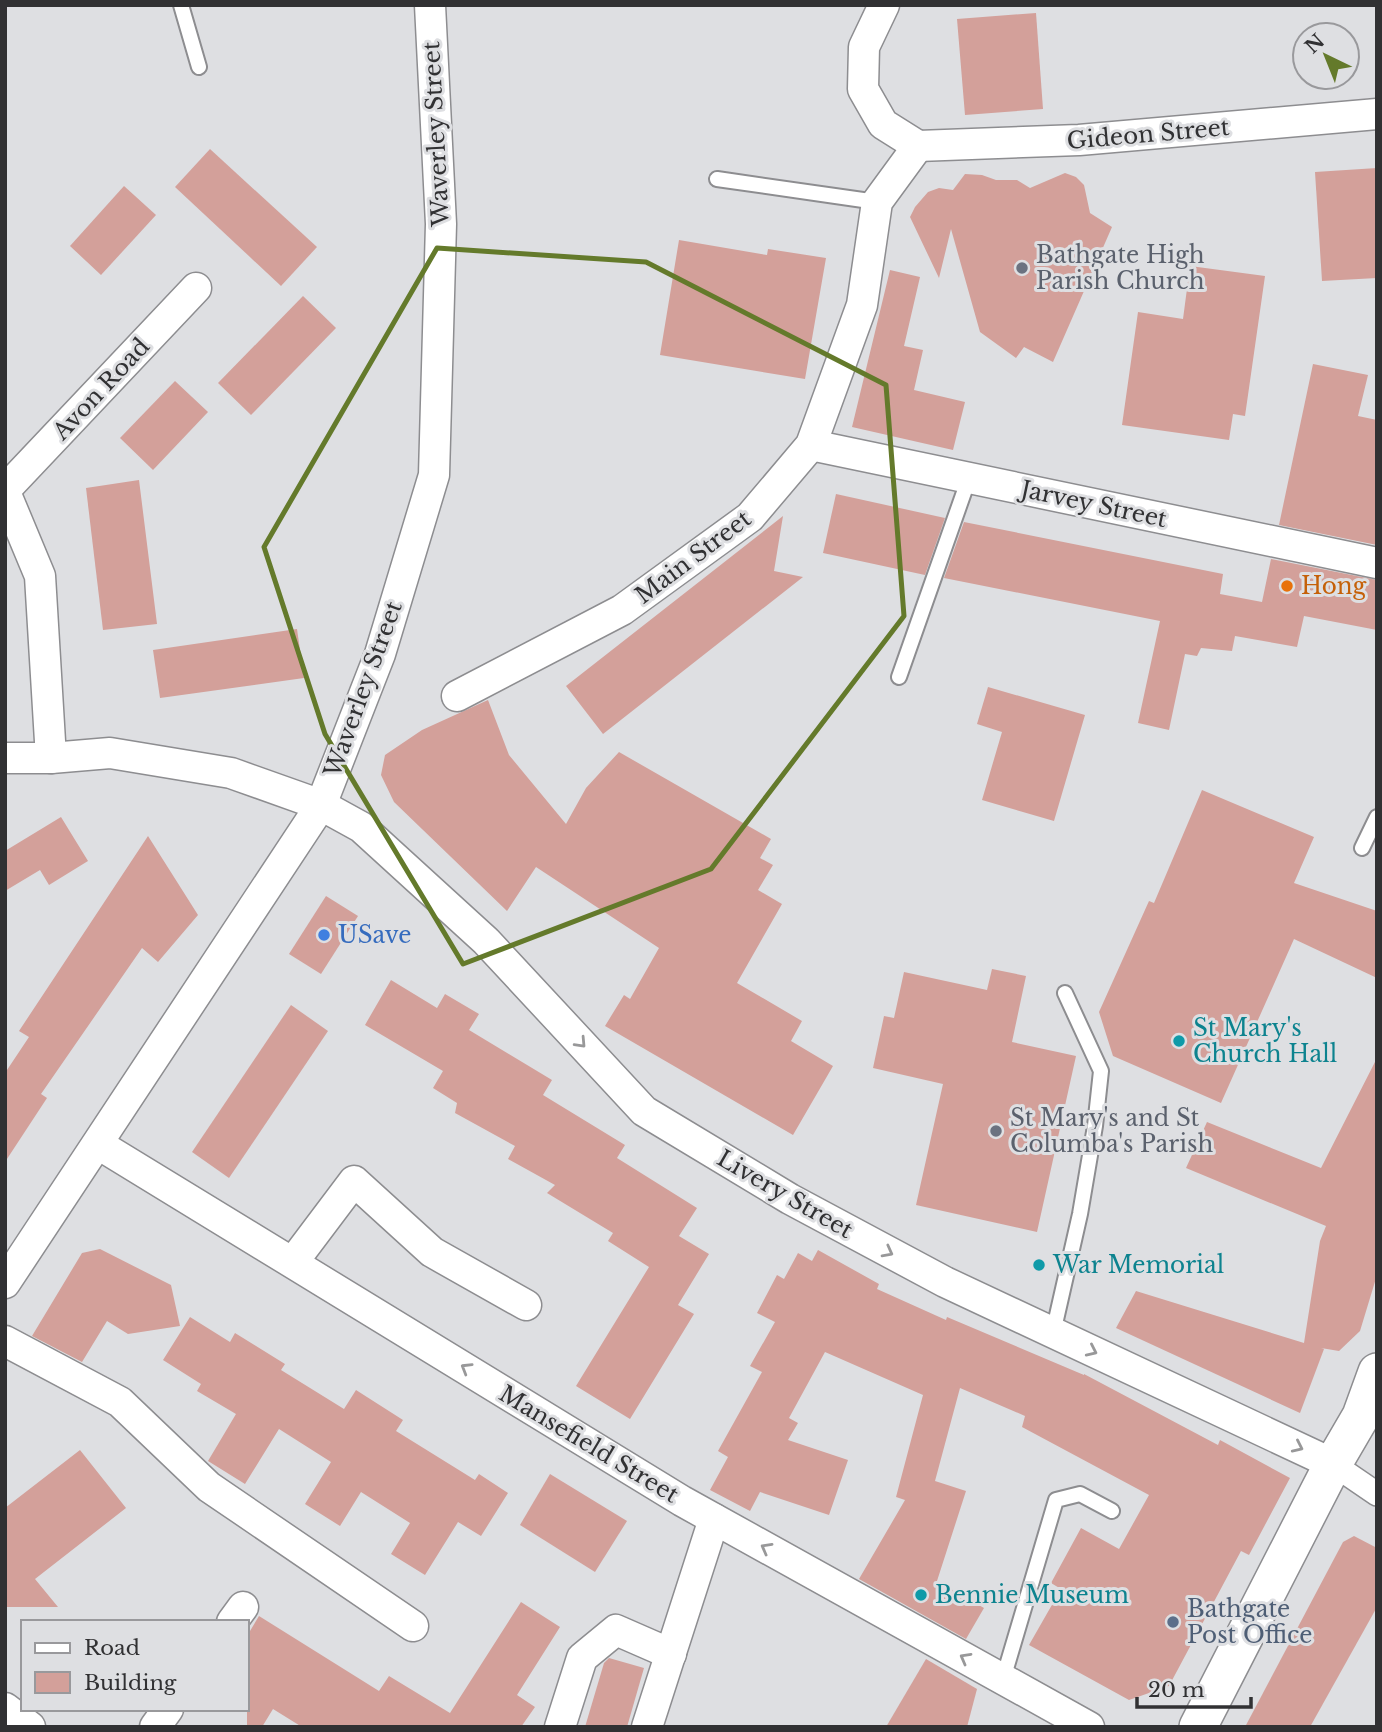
<svg xmlns="http://www.w3.org/2000/svg" width="1382" height="1732" viewBox="0 0 1382 1732" font-family="'Libre Baskerville',serif">
	<style>
		.building { fill: #d3a09a }
		.lines { fill: none; stroke-linecap: round; stroke-linejoin: round }
		.service-casing { stroke: #8d8d90; stroke-width: 18 }
		.pedestrian-casing { stroke: #8d8d90; stroke-width: 26 }
		.minor-casing { stroke: #8d8d90; stroke-width: 33 }
		.tertiary-casing { stroke: #8d8d90; stroke-width: 40 }
		.service { stroke: #fff; stroke-width: 14 }
		.pedestrian { stroke: #fff; stroke-width: 23 }
		.minor { stroke: #fff; stroke-width: 30 }
		.tertiary { stroke: #fff; stroke-width: 37 }
		.oneway { stroke: #989899 }
		.marked { fill: none; stroke: #647a2b; stroke-width: 5; stroke-linejoin: round }
		.worship-dot { fill: #6b7280; stroke: #dedfe2; stroke-width: 2.5 }
		.food-dot { fill: #e8710a; stroke: #dedfe2; stroke-width: 2.5 }
		.shop-dot { fill: #3f7fe0; stroke: #dedfe2; stroke-width: 2.5 }
		.culture-dot { fill: #0f9aa8; stroke: #dedfe2; stroke-width: 2.5 }
		.service-dot { fill: #5c6f8a; stroke: #dedfe2; stroke-width: 2.5 }
		.labels { text-anchor: middle; dominant-baseline: central; stroke-width: 6; stroke-linejoin: round; paint-order: stroke }
		.street-label { font-size: 23px; fill: #313133; stroke: #dedfe2 }
		.worship-label { font-size: 23px; fill: #5b616d; stroke: #dedfe2; text-anchor: start }
		.food-label { font-size: 23px; fill: #c56008; stroke: #dedfe2; text-anchor: start }
		.shop-label { font-size: 23px; fill: #366cbe; stroke: #dedfe2; text-anchor: start }
		.culture-label { font-size: 23px; fill: #0d838f; stroke: #dedfe2; text-anchor: start }
		.service-label { font-size: 23px; fill: #4e5e75; stroke: #dedfe2; text-anchor: start }
	</style>
	<rect width="100%" height="100%" fill="#dedfe2"/>
	<g class="building">
		<polygon points="1036,13 1043,109 965,115 957,19"/>
		<polygon points="210,149 317,247 281,286 175,187"/>
		<polygon points="1377,168 1377,278 1322,281 1315,172"/>
		<polygon points="1065,173 1076,177 1084,185 1090,213 1112,227 1053,362 1024,347 1016,358 980,332 951,229 939,278 910,217 915,207 928,192 939,188 953,190 965,174 982,175 996,180 1017,180 1030,188"/>
		<polygon points="124,186 156,215 101,275 70,246"/>
		<polygon points="679,240 767,255 768,249 826,258 805,379 660,355"/>
		<polygon points="1190,266 1265,276 1245,416 1233,414 1229,440 1122,425 1138,312 1183,319"/>
		<polygon points="890,270 920,277 904,346 923,350 914,390 965,402 953,450 852,427"/>
		<polygon points="303,296 336,328 251,415 218,383"/>
		<polygon points="1313,364 1368,375 1358,416 1377,420 1377,545 1279,525"/>
		<polygon points="175,381 208,412 153,470 120,438"/>
		<polygon points="139,480 157,624 103,630 86,488"/>
		<polygon points="836,494 945,518 925,575 823,553"/>
		<polygon points="783,516 774,571 803,577 603,734 566,686"/>
		<polygon points="964,522 1223,574 1220,594 1262,602 1271,559 1377,580 1377,630 1304,616 1297,647 1235,636 1232,651 1201,648 1197,656 1185,654 1169,730 1138,723 1160,621 944,578"/>
		<polygon points="297,629 304,678 160,698 153,650"/>
		<polygon points="988,687 1085,715 1054,821 982,800 1002,732 977,724"/>
		<polygon points="488,700 509,755 566,824 586,788 619,752 771,839 760,858 773,865 758,890 782,904 737,983 802,1021 791,1041 833,1066 793,1135 605,1026 624,995 630,999 659,948 536,867 507,911 394,802 381,775 385,755 422,730"/>
		<polygon points="1202,790 1314,837 1294,883 1377,911 1377,978 1294,939 1221,1103 1113,1056 1099,1012 1149,901 1154,903"/>
		<polygon points="61,817 88,861 49,885 40,870 5,891 5,851"/>
		<polygon points="148,836 198,915 158,962 142,948 41,1094 47,1098 5,1162 5,1073 29,1037 19,1031"/>
		<polygon points="326,896 358,916 321,974 289,954"/>
		<polygon points="992,969 1026,976 1012,1042 1076,1056 1037,1232 916,1205 943,1084 873,1068 884,1016 894,1018 904,972 987,990"/>
		<polygon points="391,980 437,1008 445,994 479,1014 469,1030 552,1080 543,1095 625,1145 617,1158 697,1208 679,1236 709,1254 678,1305 694,1314 630,1419 576,1386 649,1267 608,1241 613,1233 547,1193 555,1185 508,1159 515,1146 455,1113 457,1103 433,1088 443,1071 365,1025"/>
		<polygon points="291,1005 328,1031 229,1178 192,1152"/>
		<polygon points="1377,1058 1377,1275 1360,1331 1339,1351 1321,1348 1324,1349 1300,1413 1116,1328 1136,1291 1304,1343 1320,1241 1326,1226 1186,1168 1207,1122 1321,1168"/>
		<polygon points="100,1249 171,1285 180,1326 128,1334 107,1321 82,1362 32,1336 82,1253"/>
		<polygon points="818,1250 879,1284 877,1289 946,1320 947,1317 1084,1375 1084,1374 1218,1445 1220,1440 1290,1478 1249,1555 1241,1551 1169,1686 1129,1700 1029,1645 1061,1589 1051,1583 1081,1528 1119,1549 1149,1495 1022,1427 1025,1416 960,1388 935,1481 966,1491 937,1581 984,1608 966,1639 859,1579 905,1500 896,1497 923,1395 825,1352 789,1418 798,1423 788,1440 848,1460 829,1515 760,1492 750,1511 710,1490 728,1457 718,1451 762,1372 750,1366 775,1322 757,1313 777,1275 784,1279 798,1253 812,1261"/>
		<polygon points="190,1317 230,1342 235,1333 285,1364 281,1370 344,1409 356,1390 403,1420 396,1431 475,1480 479,1474 508,1493 481,1536 458,1522 425,1575 391,1554 410,1523 361,1492 340,1526 305,1504 331,1462 279,1429 245,1484 208,1461 236,1414 197,1391 201,1384 163,1360"/>
		<polygon points="80,1450 126,1508 35,1579 58,1607 5,1607 5,1508"/>
		<polygon points="550,1474 627,1521 595,1572 520,1525"/>
		<polygon points="1354,1536 1377,1548 1377,1607 1310,1727 1245,1727 1343,1542"/>
		<polygon points="521,1602 560,1627 517,1695 535,1707 521,1727 302,1727 273,1709 262,1727 247,1727 247,1636 259,1616 379,1691 389,1676 450,1713"/>
		<polygon points="609,1658 644,1668 627,1727 585,1727 604,1663"/>
		<polygon points="926,1659 977,1689 967,1727 886,1727"/>
	</g>
	<g class="lines">
		<defs>
			<g id="service">
				<polyline points="181,5 199,67"/>
				<polyline points="717,179 877,202"/>
				<polyline points="899,677 969,478"/>
				<polyline points="1362,848 1377,817"/>
				<polyline points="1053,1333 1080,1214 1095,1126 1101,1071 1065,993"/>
				<polyline points="1003,1679 1056,1500 1080,1494 1112,1511"/>
			</g>
			<polyline id="pedestrian" points="1333,1464 1377,1494"/>
			<g id="minor">
				<polyline points="884,5 864,47 863,89 883,124 918,146"/>
				<polyline points="918,146 1079,140 1377,114"/>
				<polyline points="811,445 1377,563"/>
				<polyline points="5,490 196,288"/>
				<polyline points="5,492 40,576 51,758"/>
				<polyline points="457,696 622,610 750,517 811,445 862,305 877,202 918,146"/>
				<polyline points="5,758 51,758 110,753 231,773 321,805 361,827 486,941 644,1111 790,1199 945,1282 1333,1464"/>
				<polyline points="98,1144 682,1501 1089,1727"/>
				<polyline points="293,1262 354,1181 432,1252 526,1305"/>
				<polyline points="5,1283 321,805 380,654 434,475 441,224 430,5"/>
				<polyline points="5,1341 120,1402 209,1487 413,1626"/>
				<polyline points="232,1622 243,1607"/>
				<polyline points="5,1708 30,1727"/>
				<polyline points="155,1727 168,1709"/>
				<polyline points="560,1727 582,1658 616,1630 671,1654"/>
				<polyline points="647,1727 714,1519"/>
			</g>
			<polyline id="tertiary" points="1198,1727 1333,1464 1361,1416 1377,1372"/>
		</defs>
		<use href="#service" class="service-casing"/>
		<use href="#pedestrian" class="pedestrian-casing"/>
		<use href="#minor" class="minor-casing"/>
		<use href="#tertiary" class="tertiary-casing"/>
		<use href="#service" class="service"/>
		<use href="#pedestrian" class="pedestrian"/>
		<use href="#minor" class="minor"/>
		<use href="#tertiary" class="tertiary"/>
	</g>
	<defs><path id="oneway-chevron" d="M-2-3.5L2.5 0L-2 3.5" fill="none" stroke-width="1.6" stroke-linecap="round" stroke-linejoin="round" transform="scale(1.75)"/></defs>
	<g class="oneway">
		<use href="#oneway-chevron" transform="translate(581 1043) rotate(47)"/>
		<use href="#oneway-chevron" transform="translate(888 1252) rotate(28)"/>
		<use href="#oneway-chevron" transform="translate(1092 1351) rotate(25)"/>
		<use href="#oneway-chevron" transform="translate(466 1368) rotate(-149)"/>
		<use href="#oneway-chevron" transform="translate(1298 1447) rotate(25)"/>
		<use href="#oneway-chevron" transform="translate(766 1548) rotate(-151)"/>
		<use href="#oneway-chevron" transform="translate(965 1658) rotate(-151)"/>
	</g>
	<path class="marked" d="M437 248 646 262 886 385 904 616 711 869 463 964 325 734 264 547Z"/>
	<g class="worship-dot">
		<circle cx="1022" cy="268" r="7"/>
		<circle cx="996" cy="1131" r="7"/>
	</g>
	<circle class="food-dot" cx="1287" cy="586" r="7"/>
	<circle class="shop-dot" cx="324" cy="935" r="7"/>
	<g class="culture-dot">
		<circle cx="1179" cy="1041" r="7"/>
		<circle cx="1039" cy="1265" r="7"/>
		<circle cx="921" cy="1595" r="7"/>
	</g>
	<circle class="service-dot" cx="1173" cy="1622" r="7"/>
	<g class="labels">
		<g class="street-label">
			<text transform="translate(436 134) rotate(-93)">Waverley Street</text>
			<text transform="translate(1148 134) rotate(-5)">Gideon Street</text>
			<text transform="translate(101 389) rotate(-47)">Avon Road</text>
			<text transform="translate(1094 504) rotate(12)">Jarvey Street</text>
			<text transform="translate(693 557) rotate(-37)">Main Street</text>
			<text transform="translate(363 689) rotate(-70)">Waverley Street</text>
			<text transform="translate(785 1194) rotate(30)">Livery Street</text>
			<text transform="translate(589 1444) rotate(31)">Mansefield Street</text>
		</g>
		<g class="worship-label">
			<text x="1036" y="255">Bathgate High<tspan x="1036" dy="26">Parish Church</tspan></text>
			<text x="1010" y="1118">St Mary's and St<tspan x="1010" dy="26">Columba's Parish</tspan></text>
		</g>
		<g class="food-label">
			<text x="1301" y="586">Hong</text>
		</g>
		<g class="shop-label">
			<text x="338" y="935">USave</text>
		</g>
		<g class="culture-label">
			<text x="1193" y="1028">St Mary's<tspan x="1193" dy="26">Church Hall</tspan></text>
			<text x="1053" y="1265">War Memorial</text>
			<text x="935" y="1595">Bennie Museum</text>
		</g>
		<g class="service-label">
			<text x="1187" y="1609">Bathgate<tspan x="1187" dy="26">Post Office</tspan></text>
		</g>
	</g>
	<rect width="1382" height="1732" fill="none" stroke="#313133" stroke-width="14"/>
	<rect x="21" y="1620" width="228" height="91" fill="#dedfe2" stroke="#99999c" stroke-width="2"/>
	<rect x="35" y="1643" width="35" height="10" fill="#ffffff" stroke="#99999c" stroke-width="2"/>
	<text x="84" y="1655" font-size="21" fill="#313133">Road</text>
	<rect x="35" y="1672" width="35" height="21" fill="#d3a09a" stroke="#99999c" stroke-width="2"/>
	<text x="84" y="1690" font-size="21" fill="#313133">Building</text>
	<g transform="translate(1326 56) rotate(317)"><circle r="33" fill="#dedfe2" stroke="#99999c" stroke-width="2"/>
	<path d="M0-5L12 26L0 18L-12 26Z" fill="#647a2b"/>
	<text y="-10" font-size="19" font-weight="bold" text-anchor="middle" fill="#313133">N</text>
	</g>
	<path d="M1137 1697v10h114v-10" fill="none" stroke="#313133" stroke-width="3.5"/>
	<text x="1148" y="1697" font-size="21" fill="#313133" stroke="#dedfe2" stroke-width="5" paint-order="stroke">20 m</text>
</svg>
